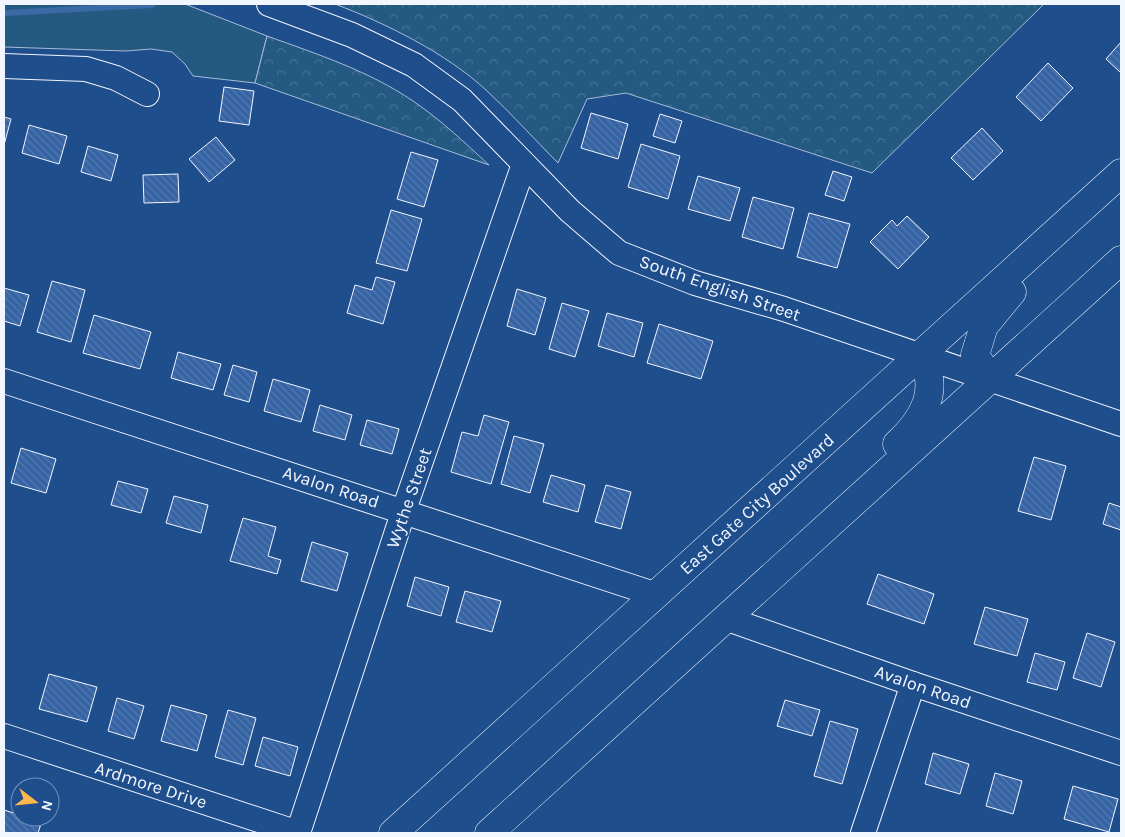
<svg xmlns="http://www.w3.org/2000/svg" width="1125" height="837" viewBox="0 0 1125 837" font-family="Karla,sans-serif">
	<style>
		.grass { fill: #245a82; stroke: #a8bbd7 }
		.forest { fill: url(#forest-crowns); stroke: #a8bbd7 }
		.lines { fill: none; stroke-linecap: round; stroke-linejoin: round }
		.stream { stroke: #3b69a3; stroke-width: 6 }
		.building { fill: url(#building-back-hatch); stroke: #f2f6ff }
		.minor-casing { stroke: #f2f6ff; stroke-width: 26 }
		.major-casing { stroke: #f2f6ff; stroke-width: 29 }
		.minor { stroke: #1f4e8c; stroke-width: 24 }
		.major { stroke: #1f4e8c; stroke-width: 28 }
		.labels { text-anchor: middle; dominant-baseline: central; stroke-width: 4; stroke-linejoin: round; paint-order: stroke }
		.street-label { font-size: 18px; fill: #f2f6ff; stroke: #1f4e8c }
	</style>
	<defs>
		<pattern id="forest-crowns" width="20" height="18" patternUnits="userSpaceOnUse" patternTransform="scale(1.25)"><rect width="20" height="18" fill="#245a82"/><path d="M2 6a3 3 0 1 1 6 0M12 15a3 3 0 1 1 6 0" fill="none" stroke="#447295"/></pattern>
		<pattern id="building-back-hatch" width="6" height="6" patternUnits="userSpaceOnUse" patternTransform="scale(1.25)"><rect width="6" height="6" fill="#3563a3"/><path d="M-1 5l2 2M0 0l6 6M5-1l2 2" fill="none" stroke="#537ab1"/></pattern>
	</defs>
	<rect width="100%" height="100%" fill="#1f4e8c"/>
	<polygon class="grass" points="4,4 185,4 267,36 255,83 193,76 185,64 172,52 151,49 126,51 4,47"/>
	<g class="forest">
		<path d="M335 4H1044L872 173 626 93 587 99 558 163C534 139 511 113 486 90 446 53 385 23 335 4Z"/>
		<path d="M267 36C317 54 369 71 413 101 441 120 464 142 489 165L255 83Z"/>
	</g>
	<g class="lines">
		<polyline class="stream" points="4,13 152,5"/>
	</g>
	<g class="building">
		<polygon points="1121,42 1121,73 1106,59"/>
		<polygon points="1048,63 1073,88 1041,121 1016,97"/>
		<polygon points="224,87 254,91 249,125 219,121"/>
		<polygon points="591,113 628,124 618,159 581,148"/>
		<polygon points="660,114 682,121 675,143 653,136"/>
		<polygon points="4,117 11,119 4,145"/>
		<polygon points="29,125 67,136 59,164 22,153"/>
		<polygon points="982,128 1003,151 973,180 951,158"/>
		<polygon points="216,137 235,160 209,182 189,159"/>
		<polygon points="641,144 680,156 668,199 628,187"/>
		<polygon points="88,146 118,155 111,181 81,172"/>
		<polygon points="411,152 438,160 424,207 397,199"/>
		<polygon points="833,171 852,177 844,201 825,195"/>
		<polygon points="178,174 179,202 144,203 143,175"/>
		<polygon points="698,176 740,188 730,221 688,209"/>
		<polygon points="753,197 794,208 783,249 742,237"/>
		<polygon points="391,210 422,219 407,271 376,263"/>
		<polygon points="809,213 850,224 837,268 797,257"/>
		<polygon points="907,216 929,237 898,269 870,242 892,220 897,226"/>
		<polygon points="376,277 395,282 383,324 347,313 355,285 372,290"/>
		<polygon points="52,281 85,290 71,342 37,332"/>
		<polygon points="4,288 29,295 20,326 4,321"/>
		<polygon points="517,289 546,298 535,335 507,326"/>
		<polygon points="562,303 589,311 575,357 549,349"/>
		<polygon points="607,313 643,323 634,357 598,346"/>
		<polygon points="94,315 151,332 140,369 83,353"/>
		<polygon points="659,324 713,341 701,379 647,363"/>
		<polygon points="178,352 221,364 213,390 171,378"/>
		<polygon points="233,365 257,372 249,402 224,395"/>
		<polygon points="273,379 310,390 301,422 264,411"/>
		<polygon points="320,405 352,415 345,440 313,431"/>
		<polygon points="484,415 509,422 491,484 451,472 462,432 478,436"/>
		<polygon points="367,420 399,429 392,454 360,445"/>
		<polygon points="514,436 544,444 530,493 501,484"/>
		<polygon points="21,448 56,459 46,493 11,483"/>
		<polygon points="1034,457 1066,466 1051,520 1018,511"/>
		<polygon points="551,475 585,485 578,512 543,502"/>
		<polygon points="118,481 148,489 141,513 111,505"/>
		<polygon points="606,485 631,492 621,529 595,522"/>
		<polygon points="174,496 208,505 201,533 166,523"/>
		<polygon points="1109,503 1121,507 1121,530 1103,524"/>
		<polygon points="243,518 276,527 268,556 281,560 277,574 230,561"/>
		<polygon points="312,542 348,553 337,591 301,581"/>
		<polygon points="878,574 934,594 924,624 867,604"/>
		<polygon points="415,577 449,587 441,616 407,606"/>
		<polygon points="465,591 501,601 492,632 456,622"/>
		<polygon points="985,607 1028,619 1017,656 974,644"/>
		<polygon points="1087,633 1115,642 1101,687 1073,678"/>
		<polygon points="1035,653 1065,662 1057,690 1027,682"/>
		<polygon points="49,674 97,687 87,722 39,709"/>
		<polygon points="117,698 144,706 134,739 108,731"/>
		<polygon points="785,700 820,710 812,736 777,726"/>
		<polygon points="171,705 207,715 197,751 161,741"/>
		<polygon points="228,710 256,718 243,765 215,757"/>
		<polygon points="830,721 858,729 842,784 814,776"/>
		<polygon points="263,737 298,747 290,776 255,766"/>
		<polygon points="933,753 969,764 960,794 925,784"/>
		<polygon points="995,773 1022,781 1013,814 986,806"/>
		<polygon points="1073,786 1118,799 1109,832 1064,819"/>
		<polygon points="4,810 20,815 20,817 42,821 38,833 4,833"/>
	</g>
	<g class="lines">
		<defs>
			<g id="minor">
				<polyline points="269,4 352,35 414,65 462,100 570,211 619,253 695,283 784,309 1121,424"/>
				<polyline points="4,66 86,69 116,78 147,94"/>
				<polyline points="4,381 657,595"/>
				<polyline points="725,618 913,684 1121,753"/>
				<polyline points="4,736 298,833"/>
				<polyline points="298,833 404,510 524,164"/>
				<polyline points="863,833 913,684"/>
			</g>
			<g id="major">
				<polyline points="990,379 975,355 984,326 1012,292"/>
				<path d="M897 444C923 420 941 390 921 356"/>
				<polyline points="393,833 1121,173"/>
				<polyline points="489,833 1121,260"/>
			</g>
		</defs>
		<use href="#minor" class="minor-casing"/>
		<use href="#major" class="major-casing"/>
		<use href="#minor" class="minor"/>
		<use href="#major" class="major"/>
	</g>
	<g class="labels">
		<g class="street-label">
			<text transform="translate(720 288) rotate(19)">South English Street</text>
			<text transform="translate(331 487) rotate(18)">Avalon Road</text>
			<text transform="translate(409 498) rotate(-71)">Wythe Street</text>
			<text transform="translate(757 504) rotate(-42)">East Gate City Boulevard</text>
			<text transform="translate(923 687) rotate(19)">Avalon Road</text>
			<text transform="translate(151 785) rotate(18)">Ardmore Drive</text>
		</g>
	</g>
	<rect width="1125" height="837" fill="none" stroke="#f2f6ff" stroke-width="10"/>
	<g transform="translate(35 802) rotate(106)"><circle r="24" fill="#1f4e8c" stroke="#7391ba"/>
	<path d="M0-4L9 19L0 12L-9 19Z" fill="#ffb74d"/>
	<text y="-8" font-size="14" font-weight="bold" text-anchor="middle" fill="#f2f6ff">N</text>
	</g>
</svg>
